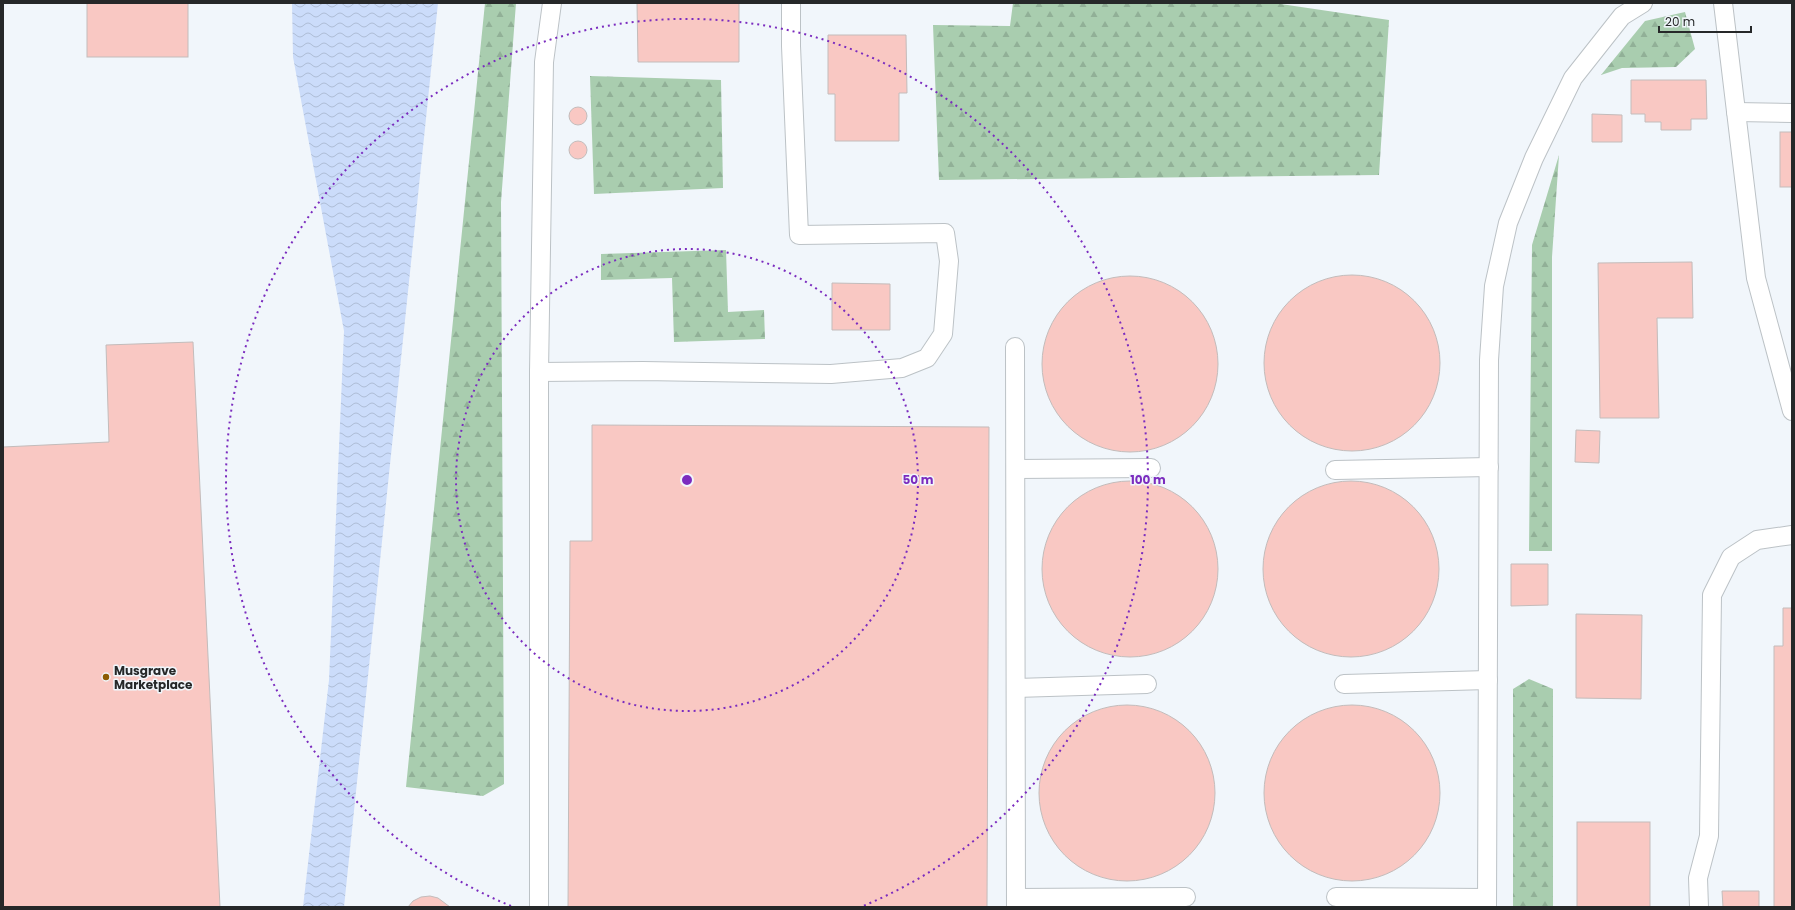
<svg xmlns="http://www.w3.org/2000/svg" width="1795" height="910" viewBox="0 0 1795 910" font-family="Poppins,sans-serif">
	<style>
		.forest { fill: url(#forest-firs) }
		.water { fill: url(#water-waves) }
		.building { fill: #f9c8c3; stroke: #c3bcbb }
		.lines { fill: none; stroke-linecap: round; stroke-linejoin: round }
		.lane-casing { stroke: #bcc2c6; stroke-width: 20 }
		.lane { stroke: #fff; stroke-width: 18 }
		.ring { fill: none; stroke: #7b2cbf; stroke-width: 2; stroke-dasharray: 2 4 }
		.poi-dot { fill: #8c5b03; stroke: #f1f6fb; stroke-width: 1.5 }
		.labels { text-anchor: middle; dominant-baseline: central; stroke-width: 3; stroke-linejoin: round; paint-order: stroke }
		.poi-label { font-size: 12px; font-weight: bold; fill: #262829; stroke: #f1f6fb; text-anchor: start }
		.centre { fill: #7b2cbf; stroke: #f1f6fb; stroke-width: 2 }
		.ring-label { font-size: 12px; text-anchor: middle; font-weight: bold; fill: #7b2cbf; stroke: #f1f6fb; stroke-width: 3; stroke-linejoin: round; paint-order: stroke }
	</style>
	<defs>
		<pattern id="forest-firs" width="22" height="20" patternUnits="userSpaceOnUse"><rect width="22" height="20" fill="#a9cdaf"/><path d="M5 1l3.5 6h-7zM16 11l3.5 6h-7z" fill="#91b097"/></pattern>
		<pattern id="water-waves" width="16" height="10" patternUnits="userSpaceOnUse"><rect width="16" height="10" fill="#cbdcfa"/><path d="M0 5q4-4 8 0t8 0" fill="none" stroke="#aebdd6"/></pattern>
	</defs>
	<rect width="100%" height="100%" fill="#f1f6fb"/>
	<g class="forest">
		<polygon points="485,3 516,3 501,202 504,784 483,796 406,787"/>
		<polygon points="1013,3 1274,3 1389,20 1379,175 939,180 933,25 1010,26"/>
		<polygon points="1685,12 1695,49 1676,67 1622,68 1601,75 1645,21"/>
		<polygon points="590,76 721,80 723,188 594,194"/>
		<polygon points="1559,155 1552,257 1552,551 1529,551 1532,245"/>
		<polygon points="726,250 728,312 764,310 765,339 674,342 672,278 601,280 601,254"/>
		<polygon points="1529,679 1553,689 1553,907 1513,907 1513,689"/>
	</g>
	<polygon class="water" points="292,3 438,3 344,907 303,907 329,680 344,331 293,57"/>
	<g class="building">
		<rect x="87" y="3" width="101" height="54"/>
		<polygon points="637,3 739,3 739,62 638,62"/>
		<polygon points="828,35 906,35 907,93 899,93 899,141 835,141 835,94 828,94"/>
		<polygon points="1631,80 1706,80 1707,119 1691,119 1691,130 1661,130 1661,122 1645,122 1645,114 1631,114"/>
		<circle cx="578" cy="116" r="9"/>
		<polygon points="1592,114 1622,115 1622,142 1592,142"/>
		<rect x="1780" y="132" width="12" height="55"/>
		<circle cx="578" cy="150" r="9"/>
		<polygon points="1692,262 1693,318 1657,318 1659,418 1600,418 1598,263"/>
		<circle cx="1352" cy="363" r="88"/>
		<circle cx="1130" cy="364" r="88"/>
		<polygon points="832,283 890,284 890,330 832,330"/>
		<polygon points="193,342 220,907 3,907 3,447 109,442 106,345"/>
		<polygon points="592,425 989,427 987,907 568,907 570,541 592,541"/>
		<polygon points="1576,430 1600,431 1599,463 1575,462"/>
		<circle cx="1351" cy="569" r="88"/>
		<circle cx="1130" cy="569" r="88"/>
		<polygon points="1511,564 1548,564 1548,605 1511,606"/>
		<polygon points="1783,608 1792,608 1792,907 1774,907 1774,646 1783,646"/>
		<polygon points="1576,614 1642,615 1641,699 1576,698"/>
		<circle cx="1127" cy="793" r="88"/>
		<circle cx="1352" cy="793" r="88"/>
		<rect x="1577" y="822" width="73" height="85"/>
		<polygon points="1722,891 1759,891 1759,907 1723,907"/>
		<polygon points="430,896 438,898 450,907 408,907 413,901 421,897"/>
	</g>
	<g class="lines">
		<defs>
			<g id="lane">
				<polyline points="1723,3 1756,278 1792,411"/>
				<polyline points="1736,112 1792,113"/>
				<polyline points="1015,347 1016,907"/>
				<polyline points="539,372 643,371 831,374 902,368 927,358 943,334 949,261 945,233 799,235 791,46 791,3"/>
				<polyline points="1016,469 1151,468"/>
				<polyline points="1335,470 1489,467"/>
				<polyline points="1344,684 1488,680"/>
				<polyline points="1016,688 1147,684"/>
				<polyline points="1336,897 1487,898"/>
				<polyline points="1016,898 1186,897"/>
				<polyline points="539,907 539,372 544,62 552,3"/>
				<polyline points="1487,907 1489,360 1494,286 1508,223 1534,158 1573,78 1622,16 1643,3"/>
				<polyline points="1699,907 1698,878 1709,836 1712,595 1731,557 1757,540 1792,535"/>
			</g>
		</defs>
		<use href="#lane" class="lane-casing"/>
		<use href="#lane" class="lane"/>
	</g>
	<g class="ring">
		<circle cx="687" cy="480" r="231"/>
		<path d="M511 906A461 461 0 1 1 863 906"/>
	</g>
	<circle class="poi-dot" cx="106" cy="677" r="4"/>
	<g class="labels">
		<g class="poi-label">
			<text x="114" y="670">Musgrave<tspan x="114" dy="14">Marketplace</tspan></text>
		</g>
	</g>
	<circle cx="687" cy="480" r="6" class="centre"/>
	<g class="ring-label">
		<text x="918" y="484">50 m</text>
		<text x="1148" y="484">100 m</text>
	</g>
	<rect width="1795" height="910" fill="none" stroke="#262829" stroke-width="8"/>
	<path d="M1659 26v6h92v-6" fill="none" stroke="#262829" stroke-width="2"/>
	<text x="1665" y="26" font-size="12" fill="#262829" stroke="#f1f6fb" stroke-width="3" paint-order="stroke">20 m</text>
</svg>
